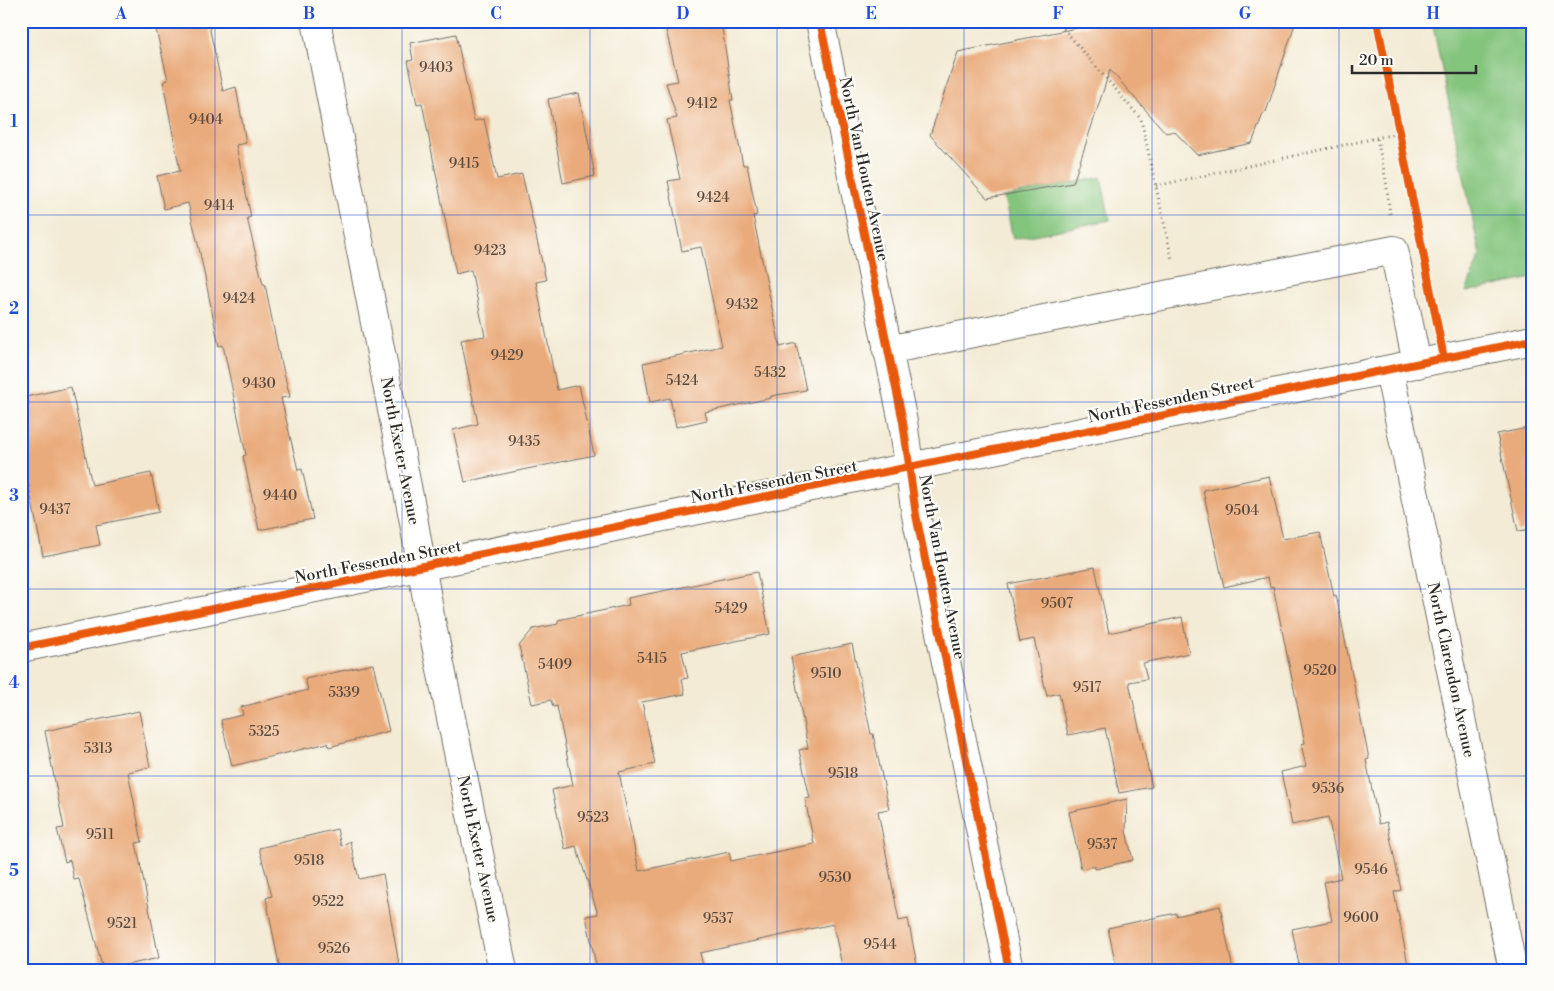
<svg xmlns="http://www.w3.org/2000/svg" width="1554" height="991" viewBox="0 0 1554 991" font-family="'Libre Bodoni',serif">
	<style>
		.green { fill: #84c57e; stroke: #587854 }
		.building { fill: #eaab7c }
		.lines { fill: none; stroke-linecap: round; stroke-linejoin: round }
		.minor-casing { stroke: #716e66; stroke-width: 30 }
		.path { stroke: #716e66; stroke-width: 3; stroke-dasharray: 1 4; stroke-linecap: butt }
		.minor { stroke: #fff; stroke-width: 28 }
		.cycleway-casing { stroke: #fdfcf7; stroke-width: 11 }
		.cycleway { stroke: #e8590c; stroke-width: 8 }
		.grid { fill: none; stroke: #1d4ed8; stroke-width: 1; stroke-opacity: 0.55 }
		.labels { text-anchor: middle; dominant-baseline: central; stroke-width: 4.5; stroke-linejoin: round; paint-order: stroke }
		.number-label { font-size: 14px; fill: #5b4b3f }
		.street-label { font-size: 16px; fill: #2b2b2b; stroke: #fdfcf7 }
		.neatline { fill: none; stroke: #1d4ed8; stroke-width: 2 }
		.grid-label { font-size: 16px; text-anchor: middle; font-weight: bold; fill: #1d4ed8 }
	</style>
	<rect width="100%" height="100%" fill="#fdfcf7"/>
	<filter id="ink" filterUnits="userSpaceOnUse"><feTurbulence type="fractalNoise" baseFrequency=".02" numOctaves="2"/><feDisplacementMap in="SourceGraphic" scale="10" xChannelSelector="R" yChannelSelector="G"/><feConvolveMatrix kernelMatrix="1 2 1 2 8 2 1 2 1" color-interpolation-filters="sRGB"/></filter>
	<filter id="wash" filterUnits="userSpaceOnUse"><feTurbulence type="fractalNoise" baseFrequency=".0096" numOctaves="4" result="noise"/><feDisplacementMap in="SourceGraphic" scale="20" xChannelSelector="R" yChannelSelector="G"/><feGaussianBlur stdDeviation="1.12" result="paint"/><feColorMatrix in="noise" values="0 0 0 0 0 0 0 0 0 0 0 0 0 0 0 0 0 1.4 0 .05"/><feComposite in="paint" operator="in"/></filter>
	<g filter="url(#wash)">
		<rect width="100%" height="100%" fill="#f3ebd5"/>
		<g class="green">
			<polygon points="1432,21 1533,21 1533,278 1466,292 1480,255"/>
			<polygon points="1101,177 1110,220 1013,239 1004,197"/>
		</g>
		<g id="blocks">
			<g class="building">
				<polygon points="154,21 208,21 223,91 236,87 246,143 236,145 251,217 247,218 263,284 265,284 280,360 281,360 290,397 281,398 298,470 302,469 313,519 259,530 243,456 246,455 223,345 219,346 199,248 188,203 164,209 157,176 180,171 163,82 168,80"/>
				<polygon points="664,21 721,21 733,100 730,100 743,165 747,165 757,215 753,216 780,347 796,343 806,390 771,396 771,398 705,412 707,420 676,427 670,398 650,402 643,363 722,346 701,247 682,251 668,181 680,179 667,120 677,118 666,83 678,81"/>
				<polygon points="1111,21 1296,21 1266,112 1263,114 1252,143 1197,155 1174,131 1166,133 1110,70 1073,183 987,198 930,135 958,52"/>
				<polygon points="456,34 474,121 484,119 497,179 522,174 546,280 536,282 557,390 579,385 594,455 465,482 453,430 478,424 461,340 485,336 471,270 456,274 422,103 417,104 408,61 413,60 410,43"/>
				<polygon points="579,93 595,176 563,183 548,99"/>
				<polygon points="71,387 92,485 151,473 159,512 96,525 100,545 43,556 21,448 21,398"/>
				<polygon points="1533,427 1533,529 1518,531 1497,434"/>
				<polygon points="1269,476 1283,539 1320,532 1334,596 1336,595 1369,759 1366,760 1379,824 1387,822 1401,890 1394,892 1409,970 1300,970 1292,929 1332,921 1324,882 1341,878 1328,817 1292,825 1281,772 1306,766 1301,744 1305,743 1273,586 1270,587 1268,577 1224,587 1203,490"/>
				<polygon points="1095,567 1109,633 1182,617 1189,653 1143,663 1147,679 1129,682 1152,787 1119,793 1105,728 1068,735 1059,693 1047,696 1034,639 1020,642 1008,584"/>
				<polygon points="757,572 770,634 682,652 688,678 682,679 685,694 642,702 655,764 619,772 639,871 729,852 731,861 814,844 805,799 810,798 799,750 808,748 791,657 852,644 871,734 873,734 889,809 878,811 899,921 908,919 918,970 843,970 833,924 700,953 704,970 597,970 586,916 598,914 576,846 565,849 552,790 573,785 557,706 553,707 551,700 532,704 519,646 533,629 558,624 558,620 629,605 628,598"/>
				<polygon points="373,664 389,731 329,747 328,743 232,766 221,720 243,715 241,707 308,690 305,679"/>
				<polygon points="139,711 150,767 128,772 142,842 136,843 159,958 103,970 79,879 74,880 70,860 65,862 57,829 64,828 45,731"/>
				<polygon points="1127,799 1126,831 1133,860 1095,869 1095,866 1081,869 1069,812"/>
				<polygon points="337,829 341,846 350,841 359,879 383,874 400,970 280,970 266,898 272,896 259,848"/>
				<polygon points="1220,906 1233,970 1117,970 1108,928 1176,913 1176,916"/>
			</g>
		</g>
	</g>
	<g filter="url(#ink)">
		<use href="#blocks" fill-opacity="0" stroke="#716e66" stroke-width="1"/>
		<g class="lines">
			<defs>
				<g id="minor">
					<polyline points="316,21 413,517 430,616 503,970"/>
					<polyline points="820,21 903,422 916,515 1009,970"/>
					<polyline points="887,350 1394,250 1417,364"/>
					<polyline points="1389,370 1513,970"/>
					<polyline points="21,648 1533,340"/>
				</g>
			</defs>
			<use href="#minor" class="minor-casing"/>
			<g class="path">
				<polyline points="1057,21 1141,119 1172,259"/>
				<polyline points="1377,139 1386,180 1390,214"/>
				<polyline points="1156,186 1399,133"/>
			</g>
			<use href="#minor" class="minor"/>
			<defs>
				<g id="cycleway">
					<polyline points="820,21 903,422 916,515 1009,970"/>
					<polyline points="1377,21 1444,358"/>
					<polyline points="21,648 1533,340"/>
				</g>
			</defs>
			<use href="#cycleway" class="cycleway-casing"/>
			<use href="#cycleway" class="cycleway"/>
		</g>
	</g>
	<path class="grid" d="M215 21V970M402 21V970M590 21V970M777 21V970M964 21V970M1152 21V970M1339 21V970M21 215H1533M21 402H1533M21 589H1533M21 776H1533"/>
	<g class="labels">
		<g class="number-label">
			<text x="436" y="68">9403</text>
			<text x="702" y="104">9412</text>
			<text x="206" y="120">9404</text>
			<text x="464" y="164">9415</text>
			<text x="713" y="198">9424</text>
			<text x="219" y="206">9414</text>
			<text x="490" y="251">9423</text>
			<text x="239" y="299">9424</text>
			<text x="742" y="305">9432</text>
			<text x="507" y="356">9429</text>
			<text x="770" y="373">5432</text>
			<text x="682" y="381">5424</text>
			<text x="259" y="384">9430</text>
			<text x="524" y="442">9435</text>
			<text x="280" y="496">9440</text>
			<text x="55" y="510">9437</text>
			<text x="1242" y="511">9504</text>
			<text x="1057" y="604">9507</text>
			<text x="731" y="609">5429</text>
			<text x="652" y="659">5415</text>
			<text x="555" y="665">5409</text>
			<text x="1320" y="671">9520</text>
			<text x="826" y="674">9510</text>
			<text x="1087" y="688">9517</text>
			<text x="344" y="693">5339</text>
			<text x="264" y="732">5325</text>
			<text x="98" y="749">5313</text>
			<text x="843" y="774">9518</text>
			<text x="1328" y="789">9536</text>
			<text x="593" y="818">9523</text>
			<text x="100" y="835">9511</text>
			<text x="1102" y="845">9537</text>
			<text x="309" y="861">9518</text>
			<text x="1371" y="870">9546</text>
			<text x="835" y="878">9530</text>
			<text x="328" y="902">9522</text>
			<text x="1361" y="918">9600</text>
			<text x="718" y="919">9537</text>
			<text x="122" y="924">9521</text>
			<text x="880" y="945">9544</text>
			<text x="334" y="949">9526</text>
		</g>
		<g class="street-label">
			<text transform="translate(864 169) rotate(78)">North Van Houten Avenue</text>
			<text transform="translate(1171 400) rotate(-12)">North Fessenden Street</text>
			<text transform="translate(400 451) rotate(79)">North Exeter Avenue</text>
			<text transform="translate(774 482) rotate(-11)">North Fessenden Street</text>
			<text transform="translate(378 562) rotate(-11)">North Fessenden Street</text>
			<text transform="translate(942 567) rotate(79)">North Van Houten Avenue</text>
			<text transform="translate(1451 670) rotate(78)">North Clarendon Avenue</text>
			<text transform="translate(478 849) rotate(78)">North Exeter Avenue</text>
		</g>
	</g>
	<rect width="1554" height="991" fill="none" stroke="#fdfcf7" stroke-width="55"/>
	<path d="M1352 65v8h124v-8" fill="none" stroke="#2b2b2b" stroke-width="2.5"/>
	<text x="1359" y="65" font-size="15" fill="#2b2b2b" stroke="#fdfcf7" stroke-width="4" paint-order="stroke">20 m</text>
	<rect x="28" y="28" width="1498" height="936" class="neatline"/>
	<g class="grid-label">
		<text x="121" y="19">A</text>
		<text x="309" y="19">B</text>
		<text x="496" y="19">C</text>
		<text x="683" y="19">D</text>
		<text x="871" y="19">E</text>
		<text x="1058" y="19">F</text>
		<text x="1245" y="19">G</text>
		<text x="1433" y="19">H</text>
		<text x="14" y="127">1</text>
		<text x="14" y="314">2</text>
		<text x="14" y="501">3</text>
		<text x="14" y="688">4</text>
		<text x="14" y="876">5</text>
	</g>
</svg>
